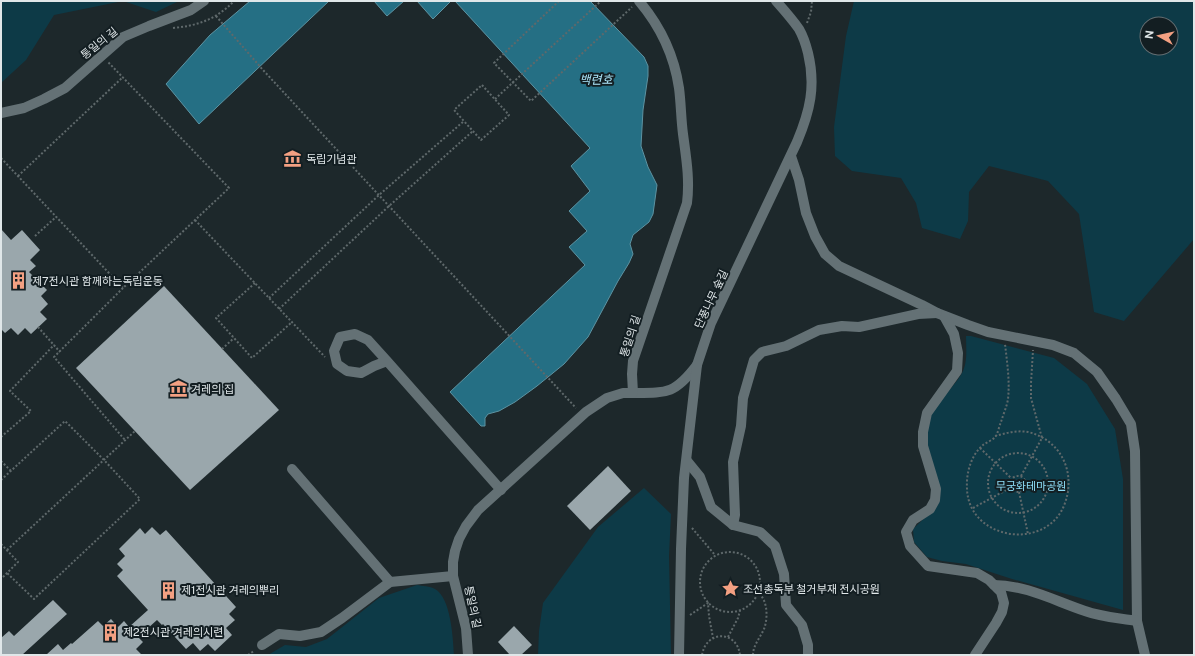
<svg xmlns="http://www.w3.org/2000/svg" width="1195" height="656" viewBox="0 0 1195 656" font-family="'Public Sans','Noto Sans KR',sans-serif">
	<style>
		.green { fill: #0d3a47; fill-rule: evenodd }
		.water { fill: #256f84; stroke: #5d93a2 }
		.building { fill: #9aa7ac }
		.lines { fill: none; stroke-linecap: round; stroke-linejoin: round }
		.path { stroke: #5f696b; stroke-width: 2; stroke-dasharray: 2 2; stroke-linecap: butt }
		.minor { stroke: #647175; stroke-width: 10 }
		.labels { text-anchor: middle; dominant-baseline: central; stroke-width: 4; stroke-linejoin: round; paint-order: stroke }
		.street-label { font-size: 11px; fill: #e0e7e9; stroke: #131e22 }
		.poi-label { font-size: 11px; fill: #e0e7e9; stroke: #131e22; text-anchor: start }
		.park-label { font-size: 11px; fill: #8fdff9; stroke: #131e22 }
		.water-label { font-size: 12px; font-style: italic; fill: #ace6fa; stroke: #131e22 }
	</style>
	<rect width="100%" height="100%" fill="#1d282b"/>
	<g class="green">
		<polygon points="1,1 179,1 156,12 123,1 54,15 26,60 1,83"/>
		<path d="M854 1H1194V239L1124 321 1094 312 1079 214 1048 181 989 166 969 192 968 221 960 239 922 228 916 203 901 178 852 171 835 156 834 127 846 36ZM1147 24H1171V48H1147Z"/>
		<path d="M966 336H971L1054 358 1087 384 1115 429 1123 479V610L1012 579 966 564 942 561 927 557 914 542 913 529 937 506C933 483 922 442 929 421 935 402 953 389 962 373 968 362 966 348 966 336Z"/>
		<polygon points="644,488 671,514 669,556 671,655 538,655 539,631 543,603 598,527"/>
		<path d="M417 585C422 586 430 586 435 589 451 598 453 638 454 655H268L285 645 306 647 327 639 379 598Z"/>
	</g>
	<g class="water">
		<polygon points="250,1 329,1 199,124 166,84 210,35"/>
		<polygon points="374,1 404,1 387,16"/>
		<polygon points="417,1 451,1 433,19"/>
		<polygon points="455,1 590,1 644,57 648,66 648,76 643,110 641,146 648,167 657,185 653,214 649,222 633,235 630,244 633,254 629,263 618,281 588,337 564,364 537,386 515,402 499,411 488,414 485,418 485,426 481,426 450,392 585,265 569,247 587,231 569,211 590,191 571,166 590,148"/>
	</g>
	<g class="building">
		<polygon points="1,229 11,240 22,230 40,250 30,260 36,266 29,272 47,290 41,296 48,304 40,312 47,319 31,334 25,328 18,335 11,328 5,333 1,329"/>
		<polygon points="164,286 279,410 190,490 76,368"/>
		<polygon points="608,466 631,491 590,530 567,506"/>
		<polygon points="152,527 160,535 166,530 236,607 229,614 235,620 226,628 232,635 215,651 208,644 200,651 193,643 186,649 163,624 162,625 157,620 138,637 143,642 136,649 142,655 46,655 58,644 63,650 71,643 72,644 98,621 103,626 111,619 118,627 124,621 129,627 148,610 117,576 123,570 117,564 125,556 119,549 140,528 145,534"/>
		<polygon points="53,600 67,614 22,655 1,655 1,638 9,631 14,636"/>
		<polygon points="514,626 532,645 521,655 510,655 498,642"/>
	</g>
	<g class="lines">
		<g class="path">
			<polyline points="559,1 494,63 531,101 632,7"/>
			<polyline points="216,16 263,70 576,408"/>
			<polyline points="807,23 811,12 812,1"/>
			<path d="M173 28C197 26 217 19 234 1"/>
			<polygon points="482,85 509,115 481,140 454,110"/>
			<polyline points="495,99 601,1"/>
			<polyline points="1,158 123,288 229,188 108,62"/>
			<polyline points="18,176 123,77"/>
			<polyline points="195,220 325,357"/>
			<polyline points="35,236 56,217"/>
			<polyline points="255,283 216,318 252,358 292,322"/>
			<polyline points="123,288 54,357 125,440"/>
			<polyline points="269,298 379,195 464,121"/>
			<polyline points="279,309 389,206 473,131"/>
			<polyline points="38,327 60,352"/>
			<polyline points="222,349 234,338"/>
			<path d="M995 436C1006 433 1017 430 1028 432 1061 440 1076 472 1065 503 1048 552 969 541 967 489 966 473 971 455 983 445 987 442 993 440 996 436 998 433 999 426 1001 422 1003 415 1007 406 1008 399 1010 381 1007 362 1005 344"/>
			<polyline points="1,437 31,411 10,391 54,345"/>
			<polyline points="980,448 1011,478"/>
			<circle cx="1018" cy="483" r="30"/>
			<polyline points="1,461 11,471"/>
			<circle cx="1018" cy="484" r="8"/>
			<polyline points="1021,476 1042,438 1031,398 1031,383 1033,350"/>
			<polyline points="1,480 65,421 104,460 140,499 34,599 7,573"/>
			<polyline points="1026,484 1069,491"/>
			<polyline points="1019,492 1028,534"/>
			<polyline points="973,508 1010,488"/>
			<polyline points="692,528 715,555"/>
			<polyline points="1,544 18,562 1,579"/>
			<polyline points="7,550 135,431"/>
			<circle cx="730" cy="582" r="30"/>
			<polyline points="690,615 708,603 709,616 713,638"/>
			<polyline points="728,637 738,618 740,611"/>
			<polyline points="248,655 254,651"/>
			<path d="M702 655C706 630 737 630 740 655"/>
			<path d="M753 655C753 644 762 636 765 626 768 615 767 599 758 593"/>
		</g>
		<g class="minor">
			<polyline points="1,113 24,108 44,99 65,88 123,37 149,26 191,10 204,1"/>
			<polyline points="791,156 799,180 806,213 815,236 825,254 839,266 922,305 937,313 968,325 988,332 1053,345 1074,353 1097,372 1116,399 1131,424 1135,451 1137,621 1145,655"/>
			<polyline points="944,316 954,334 958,353 957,371 927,413 923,432 923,446 936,489 935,500 930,509 913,520 906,532 910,546 928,566 977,573 989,580 1001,592 1004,603 1002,612 996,623 975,655"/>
			<polyline points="387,361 374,366 361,373 347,371 337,364 334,351 340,337 355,334 368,340 387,361 501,490"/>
			<path d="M633 393C667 393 675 394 697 365"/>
			<polyline points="687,461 700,477 711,507 733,525 760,532 775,546 784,574 786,605 802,625 808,645 808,655"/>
			<polyline points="292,469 390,582"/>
			<polyline points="733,525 735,515 733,462 741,426 743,398 754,360 762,352 786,346 819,330 842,326 859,327 918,314 937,313"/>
			<path d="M994 585C1026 585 1055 601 1085 611 1101 617 1120 618 1137 621"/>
			<polyline points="262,645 279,634 300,636 321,632 342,618 390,582 453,576"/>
			<path d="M468 655 466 628 453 576V562L455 551 459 539 466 526 478 510 586 412 607 398 623 393H633L632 374 633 361 687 203C690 179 686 157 683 134 681 119 681 103 679 88 674 54 661 27 639 1"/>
			<path d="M679 655 681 549 684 478 697 365 711 323 797 142C810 111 816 86 808 53 806 45 803 36 799 29 792 19 784 10 776 1"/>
		</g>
	</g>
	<defs>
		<symbol id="museum-bare" viewBox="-9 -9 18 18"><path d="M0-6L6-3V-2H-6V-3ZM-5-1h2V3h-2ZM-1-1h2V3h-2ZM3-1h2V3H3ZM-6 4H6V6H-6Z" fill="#f3a082" stroke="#131e22" stroke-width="2.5" paint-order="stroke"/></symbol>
		<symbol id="building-bare" viewBox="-9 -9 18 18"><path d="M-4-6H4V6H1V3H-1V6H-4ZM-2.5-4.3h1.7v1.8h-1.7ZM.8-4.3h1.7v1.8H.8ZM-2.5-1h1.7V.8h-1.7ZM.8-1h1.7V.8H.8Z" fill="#f3a082" stroke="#131e22" stroke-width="2.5" paint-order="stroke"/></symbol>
		<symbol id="sight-bare" viewBox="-9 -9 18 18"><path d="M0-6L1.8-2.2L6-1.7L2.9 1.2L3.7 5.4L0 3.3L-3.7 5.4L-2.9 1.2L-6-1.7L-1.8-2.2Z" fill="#f3a082" stroke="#131e22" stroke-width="2.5" paint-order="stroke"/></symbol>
	</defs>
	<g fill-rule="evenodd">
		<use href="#museum-bare" x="280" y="146" width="25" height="25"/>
		<use href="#building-bare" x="6" y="268" width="25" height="25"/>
		<use href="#museum-bare" x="166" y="376" width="25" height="25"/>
		<use href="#sight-bare" x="718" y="576" width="25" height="25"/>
		<use href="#building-bare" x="156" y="578" width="25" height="25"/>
		<use href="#building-bare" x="98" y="620" width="25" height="25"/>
	</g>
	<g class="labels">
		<g class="street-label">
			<text transform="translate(99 43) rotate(-39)">통일의 길</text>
			<text transform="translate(711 299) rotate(-65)">단풍나무 숲길</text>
			<text transform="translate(630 336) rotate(-72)">통일의 길</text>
			<text transform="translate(473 607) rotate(78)">통일의 길</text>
		</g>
		<g class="poi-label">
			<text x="306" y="159">독립기념관</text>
			<text x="32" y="281">제7전시관 함께하는독립운동</text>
			<text x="191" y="389">겨레의 집</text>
			<text x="743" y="589">조선총독부 철거부재 전시공원</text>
			<text x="181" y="590">제1전시관 겨레의뿌리</text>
			<text x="123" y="632">제2전시관 겨레의시련</text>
		</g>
		<g class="park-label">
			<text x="1031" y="486">무궁화테마공원</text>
		</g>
		<g class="water-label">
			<text x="596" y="80">백련호</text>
		</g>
	</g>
	<rect width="1195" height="656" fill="none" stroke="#e0e7e9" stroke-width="4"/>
	<g transform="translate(1159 36) rotate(278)"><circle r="19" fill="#131e22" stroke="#656e72"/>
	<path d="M0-3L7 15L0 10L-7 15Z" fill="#f3a082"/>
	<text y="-6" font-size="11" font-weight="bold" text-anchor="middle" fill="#e0e7e9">N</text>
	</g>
</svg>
